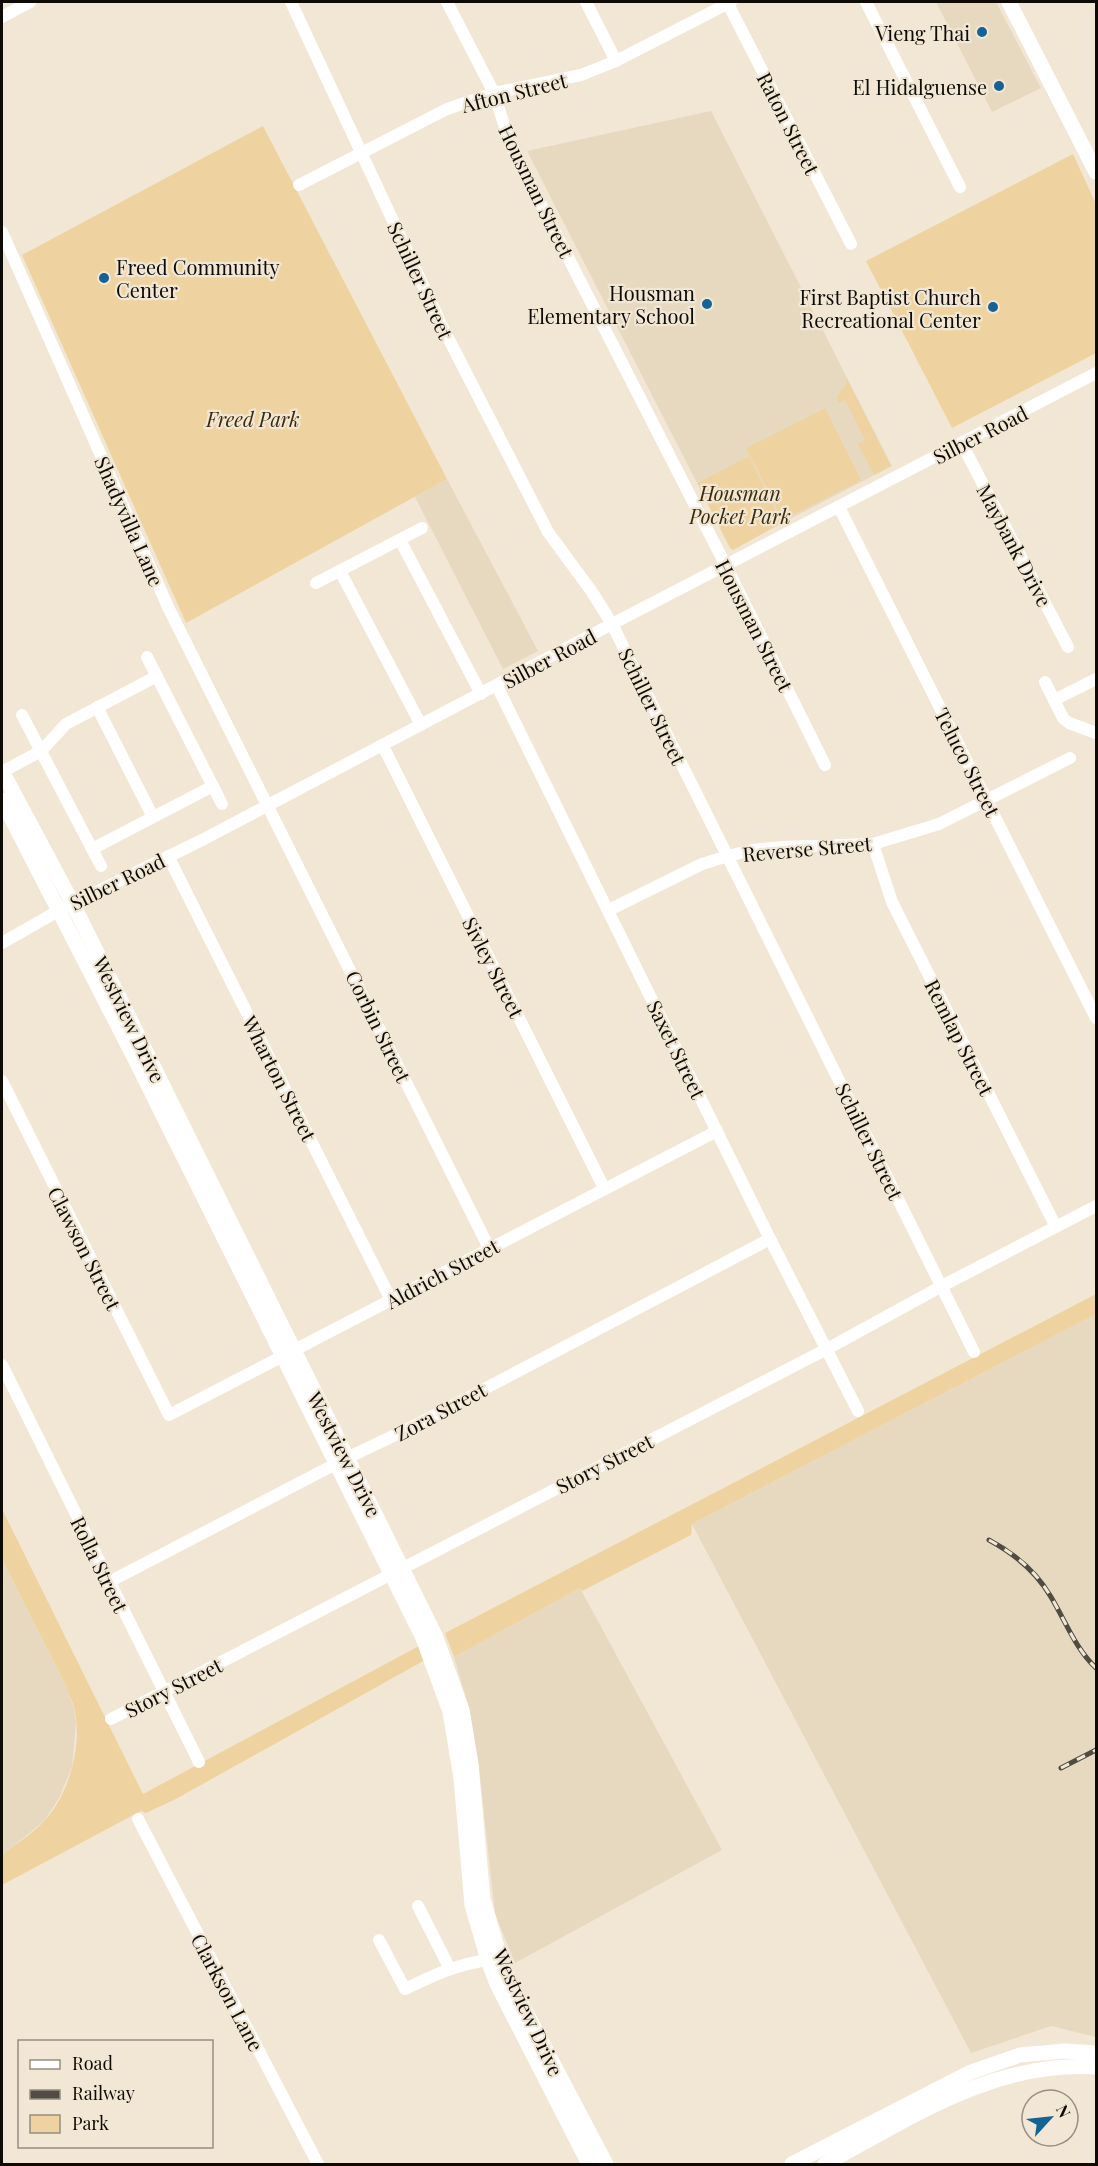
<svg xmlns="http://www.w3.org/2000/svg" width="1098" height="2166" viewBox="0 0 1098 2166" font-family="'Playfair Display',serif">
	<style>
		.built { fill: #e7d9c0 }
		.green { fill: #eed3a1 }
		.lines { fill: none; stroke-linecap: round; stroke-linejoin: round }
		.minor { stroke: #fff; stroke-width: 12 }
		.major { stroke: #fff; stroke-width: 15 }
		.rail-casing { stroke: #514c43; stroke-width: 5 }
		.rail { stroke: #f1e7d4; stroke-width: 3; stroke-dasharray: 9; stroke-linecap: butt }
		.poi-dot { fill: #156295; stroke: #f1e7d4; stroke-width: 2 }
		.labels { text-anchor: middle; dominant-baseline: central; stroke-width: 4.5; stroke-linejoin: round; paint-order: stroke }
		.poi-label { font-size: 20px; fill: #0e0b06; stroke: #f1e7d4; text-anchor: end }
		.street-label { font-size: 20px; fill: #0e0b06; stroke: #f1e7d4 }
		.park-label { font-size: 20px; font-style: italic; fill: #3b2b08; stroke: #f1e7d4 }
	</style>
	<rect width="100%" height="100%" fill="#f1e7d4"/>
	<g class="built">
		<polygon points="936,2 996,2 1041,88 992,112"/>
		<polygon points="711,111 892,466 782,523 749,457 697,483 527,151"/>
		<polygon points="447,479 538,651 503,669 415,497"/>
		<polygon points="1096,1314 1096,2037 1051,2026 971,2053 692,1524"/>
		<polygon points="2,1559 66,1686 74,1708 76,1723 72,1767 59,1798 44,1821 2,1855"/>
		<polygon points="580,1588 722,1850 515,1963 495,1914 479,1767 470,1711 454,1657"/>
	</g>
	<g class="green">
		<polygon points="263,126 447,479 186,623 22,255"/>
		<polygon points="1073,154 1096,204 1096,353 952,428 866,261"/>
		<polygon points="847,379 891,466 874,475 858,444 865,440 845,400 838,403 837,395 845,387"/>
		<polygon points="825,408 861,480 783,520 746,448"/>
		<polygon points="749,456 782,523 733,550 730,548 697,483"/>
		<polygon points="1096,1294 1096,1314 692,1524 691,1535 582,1591 580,1588 454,1657 445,1633"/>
		<path d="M2 1509 143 1794 419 1646 425 1660 174 1800 146 1813 141 1811 2 1885V1855C15 1844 33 1834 45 1820 70 1793 83 1743 74 1707 72 1700 68 1693 66 1686L2 1559Z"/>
	</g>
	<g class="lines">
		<g class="minor">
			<polyline points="291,2 443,328 548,532 592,592 612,624 974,1352"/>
			<polyline points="447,2 494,93 510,144 726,566 825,765"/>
			<polyline points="586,2 616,61"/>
			<polyline points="727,2 851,244"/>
			<polyline points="866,2 960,187"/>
			<polyline points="2,17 30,2"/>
			<polyline points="299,185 447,109 494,93 581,75 616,61 731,2"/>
			<polyline points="2,232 168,607 489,1248"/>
			<polyline points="962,444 1068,647"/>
			<polyline points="839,507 1096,1018"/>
			<polyline points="400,540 481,694"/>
			<polyline points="340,571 421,725"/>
			<polyline points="316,583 422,528"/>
			<polyline points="147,657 222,804"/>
			<polyline points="1045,682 1063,718 1069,723 1096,733"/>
			<polyline points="497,686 770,1239 858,1411"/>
			<polyline points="1054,700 1096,679"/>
			<polyline points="97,707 153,817"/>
			<polyline points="22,715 101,866"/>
			<polyline points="383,746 604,1188"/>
			<polyline points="2,772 41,751 66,724 157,676"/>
			<polyline points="873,844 892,902 1056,1227"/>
			<polyline points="92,849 213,786"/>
			<polyline points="168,856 391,1300"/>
			<polyline points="609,910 702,864 728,856 752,850 783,847 873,844 939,824 1070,758"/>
			<polyline points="2,943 58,911 204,839 612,624 1096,373"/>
			<polyline points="2,1081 169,1415 717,1131"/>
			<polyline points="2,1365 199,1762"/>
			<polyline points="109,1582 347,1458 412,1427 770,1239"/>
			<polyline points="111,1719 827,1349 942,1286 1096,1206"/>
			<polyline points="138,1819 318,2164"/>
			<polyline points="418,1906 450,1969"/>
			<path d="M379 1940 405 1989C432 1976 457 1964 488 1960"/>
		</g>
		<g class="major">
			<polyline points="1009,2 1096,172"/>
			<polyline points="2,771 73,904 435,1635 462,1710 471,1765 483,1899 499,1954 508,1978 606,2164"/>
			<polyline points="2,800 134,1057 423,1638 450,1712 461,1778 472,1905 488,1960 497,1984 589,2164"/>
			<polyline points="792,2164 971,2072 1020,2055 1065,2051 1096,2053"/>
			<path d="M825 2164C912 2117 993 2061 1096 2067"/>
		</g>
		<defs>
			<g id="rail">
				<path d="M989 1540C1015 1554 1036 1571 1051 1597 1066 1622 1075 1648 1096 1668"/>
				<polyline points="1061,1768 1096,1750"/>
			</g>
		</defs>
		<use href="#rail" class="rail-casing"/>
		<use href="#rail" class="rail"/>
	</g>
	<g class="poi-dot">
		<circle cx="982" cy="32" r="6"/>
		<circle cx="999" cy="86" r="6"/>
		<circle cx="104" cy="278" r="6"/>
		<circle cx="707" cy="304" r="6"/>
		<circle cx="993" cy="307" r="6"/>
	</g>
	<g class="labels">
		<g class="poi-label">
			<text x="970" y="32">Vieng Thai</text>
			<text x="987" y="86">El Hidalguense</text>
			<text x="116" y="266" text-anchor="start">Freed Community<tspan x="116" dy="23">Center</tspan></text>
			<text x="695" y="292">Housman<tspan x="695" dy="23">Elementary School</tspan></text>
			<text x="981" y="296">First Baptist Church<tspan x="981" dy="23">Recreational Center</tspan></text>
		</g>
		<g class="street-label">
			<text transform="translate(514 92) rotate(-14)">Afton Street</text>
			<text transform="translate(789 123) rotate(63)">Raton Street</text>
			<text transform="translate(537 191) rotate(64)">Housman Street</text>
			<text transform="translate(421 280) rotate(65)">Schiller Street</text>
			<text transform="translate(980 434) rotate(-27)">Silber Road</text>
			<text transform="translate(130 521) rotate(66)">Shadyvilla Lane</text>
			<text transform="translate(1015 545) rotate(62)">Maybank Drive</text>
			<text transform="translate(755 625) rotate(63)">Housman Street</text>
			<text transform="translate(549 658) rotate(-28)">Silber Road</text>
			<text transform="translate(653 706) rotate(64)">Schiller Street</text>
			<text transform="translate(968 762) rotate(63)">Teluco Street</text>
			<text transform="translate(807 848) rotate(-5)">Reverse Street</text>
			<text transform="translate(117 881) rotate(-26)">Silber Road</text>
			<text transform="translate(494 967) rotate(63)">Sivley Street</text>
			<text transform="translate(130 1019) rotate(64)">Westview Drive</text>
			<text transform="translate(379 1026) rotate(64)">Corbin Street</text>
			<text transform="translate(960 1037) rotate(63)">Remlap Street</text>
			<text transform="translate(677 1049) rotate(64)">Saxet Street</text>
			<text transform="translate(280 1078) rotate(63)">Wharton Street</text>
			<text transform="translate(870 1141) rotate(64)">Schiller Street</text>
			<text transform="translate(85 1248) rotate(63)">Clawson Street</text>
			<text transform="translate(442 1273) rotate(-28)">Aldrich Street</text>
			<text transform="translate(440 1411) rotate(-28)">Zora Street</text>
			<text transform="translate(345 1454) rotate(63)">Westview Drive</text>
			<text transform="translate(604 1463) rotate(-27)">Story Street</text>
			<text transform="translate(100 1564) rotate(64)">Rolla Street</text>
			<text transform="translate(173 1687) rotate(-27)">Story Street</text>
			<text transform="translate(228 1992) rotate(62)">Clarkson Lane</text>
			<text transform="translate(529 2012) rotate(65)">Westview Drive</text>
		</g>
		<g class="park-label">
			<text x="253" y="418">Freed Park</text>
			<text x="740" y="492">Housman<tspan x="740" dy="23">Pocket Park</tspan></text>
		</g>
	</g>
	<rect width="1098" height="2166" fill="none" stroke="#0e0b06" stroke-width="6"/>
	<rect x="18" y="2040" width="195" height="108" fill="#f1e7d4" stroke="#968f82" stroke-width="1.5"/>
	<rect x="30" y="2060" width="30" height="9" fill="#ffffff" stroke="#968f82" stroke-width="1.5"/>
	<text x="72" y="2070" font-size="18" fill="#0e0b06">Road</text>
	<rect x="30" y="2090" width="30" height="9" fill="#514c43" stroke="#968f82" stroke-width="1.5"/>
	<text x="72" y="2100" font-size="18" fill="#0e0b06">Railway</text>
	<rect x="30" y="2115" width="30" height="18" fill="#eed3a1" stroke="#968f82" stroke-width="1.5"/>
	<text x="72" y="2130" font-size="18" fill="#0e0b06">Park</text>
	<g transform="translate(1050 2118) rotate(63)"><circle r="28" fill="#f1e7d4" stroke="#968f82" stroke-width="1.5"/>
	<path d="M0-4.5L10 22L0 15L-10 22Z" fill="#156295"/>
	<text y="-9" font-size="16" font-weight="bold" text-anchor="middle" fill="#0e0b06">N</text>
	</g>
</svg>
